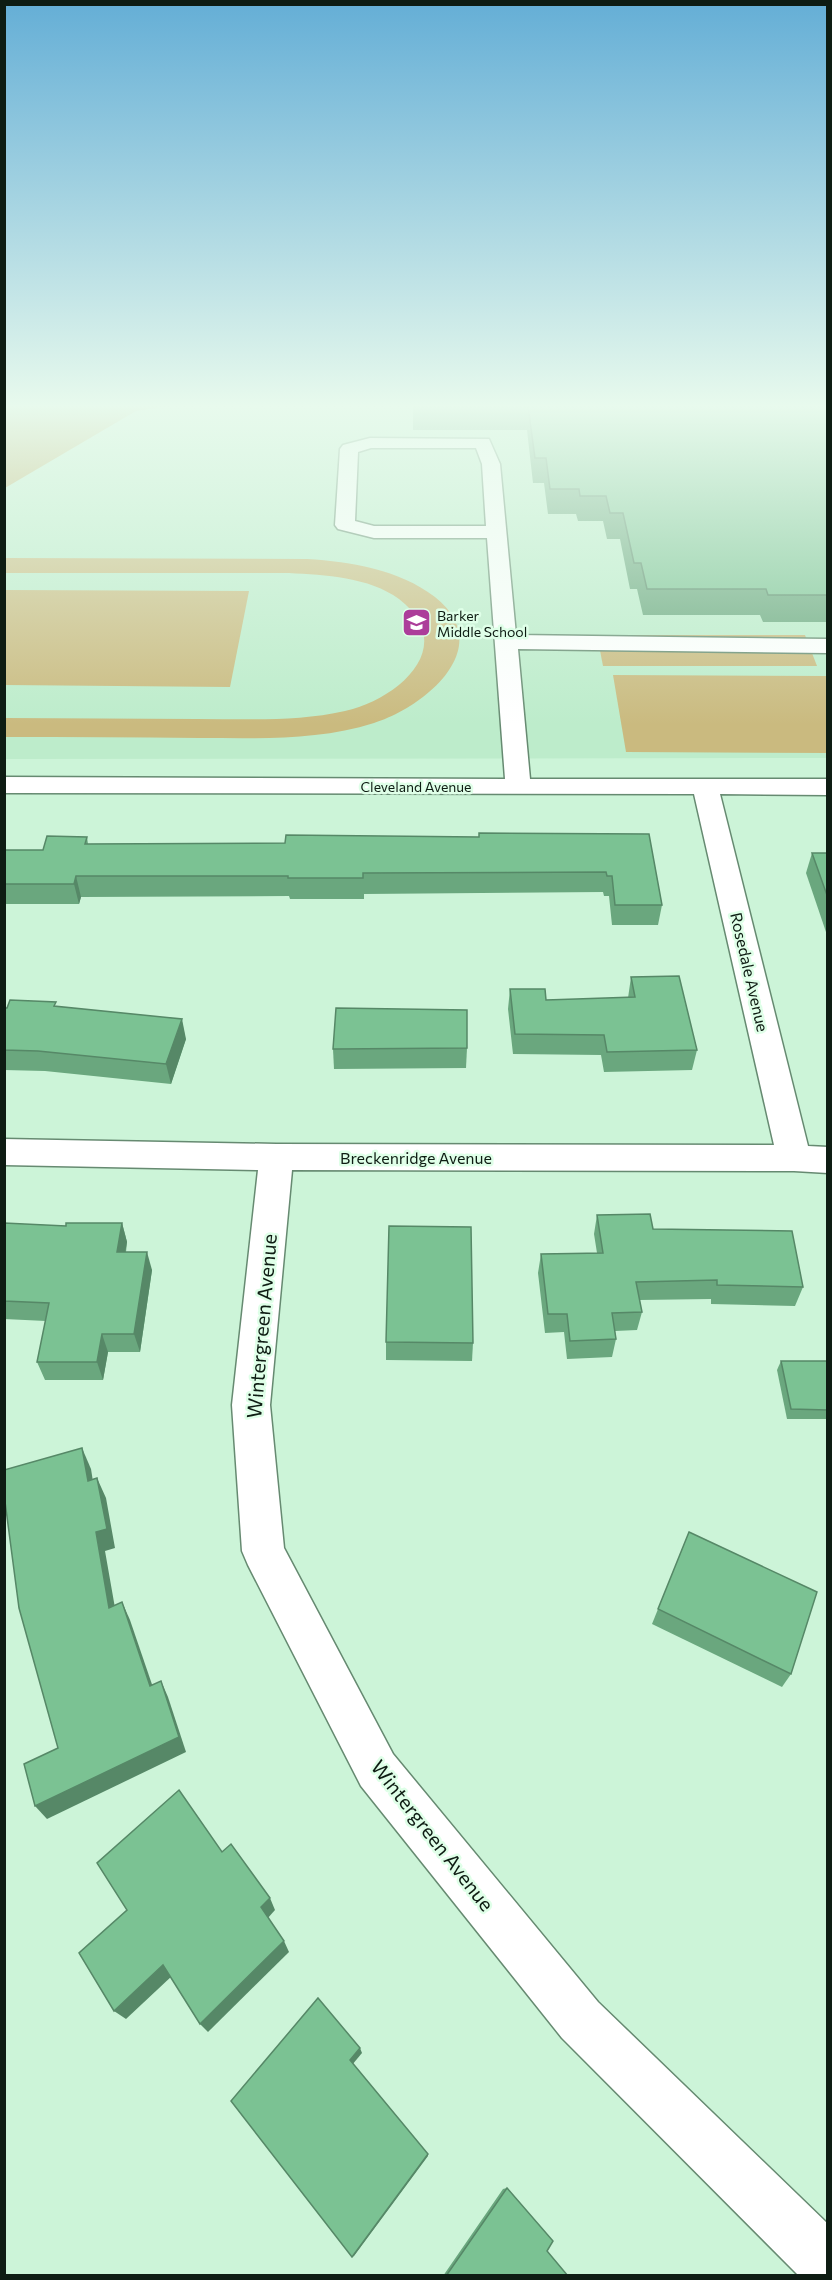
<svg xmlns="http://www.w3.org/2000/svg" width="832" height="2280" viewBox="0 0 832 2280" font-family="Commissioner,sans-serif">
	<style>
		.built { fill: #bdeccb }
		.green { fill: #caba7f }
		.forest { fill: #bba65c }
		.lines { fill: none; stroke-linecap: round; stroke-linejoin: round }
		.minor-casing { stroke: #668a71; stroke-width: 3 }
		.minor { fill: #fff; fill-rule: evenodd }
		.wall { fill: #6aa77e }
		.shaded-wall { fill: #568867 }
		.building { fill: #7bc293; stroke: #568867; stroke-width: 1.5 }
		.labels { text-anchor: middle; dominant-baseline: central; stroke-width: 5; stroke-linejoin: round; paint-order: stroke }
		.far-poi-label { font-size: 14px; fill: #0e1c13; stroke: #dfffe8; text-anchor: start }
		.far-street-label { font-size: 14px; fill: #0e1c13; stroke: #dfffe8 }
		.street-label { font-size: 16px; fill: #0e1c13; stroke: #dfffe8 }
		.near-street-label { font-size: 20px; fill: #0e1c13; stroke: #dfffe8 }
	</style>
	<rect width="100%" height="100%" fill="#ccf4d8"/>
	<polygon class="built" points="168,406 827,406 827,758 5,759 4,488 136,411"/>
	<g class="green">
		<path d="M5 558 307 559C352 562 398 569 435 597 498 647 425 707 374 723 318 741 258 738 199 738 134 737 69 737 5 737V718C68 718 132 719 196 719 246 719 296 722 345 711 398 699 460 646 399 599 369 577 325 575 289 573H5Z"/>
		<polygon points="5,590 249,591 230,687 5,685"/>
		<polygon points="597,635 805,635 817,666 603,666"/>
		<polygon points="613,675 827,676 827,753 626,752"/>
	</g>
	<polygon class="forest" points="5,406 168,406 136,411 5,488"/>
	<g class="lines">
		<defs>
			<path id="minor" d="M370 438 489 439 500 464 516 635 828 639V653L518 649 530 779H828V795L720 794 808 1146 828 1147V1173L794 1171 292 1170 270 1405 284 1548 393 1754 598 2002 828 2224V2276H799L562 2038 361 1786 248 1565 242 1551 232 1405 258 1170 4 1165V1139L276 1144 774 1145 694 794 4 793V777L505 779 487 538H374L338 529 335 525 340 449 343 445ZM371 448H476L482 464 486 526H374L355 521 358 452Z"/>
		</defs>
		<use href="#minor" class="minor-casing"/>
		<use href="#minor" class="minor"/>
	</g>
	<g class="wall">
		<polygon points="413,406 828,406 828,622 763,622 760,615 643,615 637,589 630,589 620,539 607,539 603,521 578,521 576,514 548,514 544,483 533,483 527,430 413,430"/>
		<polygon points="649,834 662,905 658,925 612,925 609,896 604,896 603,892 364,894 364,899 290,899 289,896 81,897 79,904 4,904 4,850 43,850 87,837 88,844 285,843 479,837"/>
		<polygon points="812,853 828,853 828,935 827,935 806,873"/>
		<polygon points="631,977 697,1050 692,1070 604,1072 601,1055 513,1054 508,1009 510,989 546,1000 628,998"/>
		<polygon points="57,1007 186,1039 171,1084 45,1071 4,1070 4,1008"/>
		<polygon points="467,1048 466,1068 334,1069 333,1049"/>
		<polygon points="597,1215 653,1229 803,1287 795,1306 711,1304 711,1299 639,1300 642,1312 637,1330 615,1331 616,1339 612,1357 567,1359 564,1332 545,1333 538,1273 541,1254 597,1253 594,1234"/>
		<polygon points="4,1223 66,1226 122,1223 127,1242 126,1252 152,1270 140,1352 108,1352 103,1380 45,1380 37,1362 46,1321 4,1319"/>
		<polygon points="386,1342 473,1343 472,1361 386,1360"/>
		<polygon points="781,1361 828,1361 828,1419 787,1419 777,1370"/>
		<polygon points="689,1532 791,1674 782,1687 652,1624"/>
		<polygon points="507,2188 547,2251 568,2276 443,2276 503,2189"/>
	</g>
	<g class="shaded-wall">
		<polygon points="76,876 81,897 79,904 74,884"/>
		<polygon points="182,1019 186,1039 171,1084 166,1064"/>
		<polygon points="122,1223 127,1242 122,1270 117,1252"/>
		<polygon points="147,1252 152,1270 140,1352 134,1334"/>
		<polygon points="102,1334 108,1352 103,1380 97,1362"/>
		<polygon points="82,1448 91,1469 96,1501 88,1481"/>
		<polygon points="97,1478 106,1498 115,1548 105,1551 118,1625 109,1608 96,1532"/>
		<polygon points="122,1602 130,1620 158,1702 150,1686"/>
		<polygon points="161,1681 168,1697 186,1752 47,1819 35,1806"/>
		<polygon points="270,1898 275,1910 267,1919 261,1907"/>
		<polygon points="284,1941 289,1952 208,2032 200,2024"/>
		<polygon points="163,1965 173,1975 126,2019 114,2011"/>
		<polygon points="360,2048 362,2053 352,2065 350,2060"/>
		<polygon points="428,2154 428,2156 354,2256 352,2257"/>
	</g>
	<g class="building">
		<polygon points="413,406 828,406 828,595 768,595 766,589 647,589 641,563 634,563 623,513 610,513 606,496 580,496 579,489 550,489 546,458 535,458 528,406"/>
		<polygon points="479,833 649,834 662,905 615,905 612,876 607,876 606,872 363,873 363,878 288,878 288,876 76,876 74,884 4,884 4,850 43,850 47,836 87,837 85,844 285,843 286,835 479,837"/>
		<polygon points="812,853 828,853 828,898"/>
		<polygon points="679,976 697,1050 607,1052 604,1035 515,1034 510,989 545,989 546,1000 635,997 631,977"/>
		<polygon points="10,1000 56,1002 54,1006 182,1019 166,1064 38,1051 4,1050 4,1008 7,1008"/>
		<polygon points="336,1008 467,1010 467,1048 333,1049"/>
		<polygon points="650,1214 653,1229 792,1231 803,1287 717,1285 717,1280 636,1282 642,1312 612,1313 616,1339 570,1341 567,1314 548,1314 541,1254 603,1253 597,1215"/>
		<polygon points="4,1223 66,1226 66,1223 122,1223 117,1252 147,1252 134,1334 102,1334 97,1362 37,1362 49,1303 4,1301"/>
		<polygon points="389,1226 471,1227 473,1343 386,1342"/>
		<polygon points="781,1361 828,1361 828,1410 791,1409"/>
		<polygon points="82,1448 88,1481 97,1478 107,1529 96,1532 109,1608 122,1602 150,1686 161,1681 179,1737 35,1806 24,1764 58,1748 19,1608 4,1494 4,1470"/>
		<polygon points="689,1532 817,1592 791,1674 658,1609"/>
		<polygon points="179,1790 222,1852 231,1844 270,1898 261,1907 284,1941 200,2024 163,1965 114,2011 79,1953 127,1910 97,1863"/>
		<polygon points="318,1998 360,2048 350,2060 428,2154 352,2257 231,2101"/>
		<polygon points="507,2188 553,2241 547,2251 568,2276 446,2276"/>
	</g>
	<linearGradient id="sky" x2="0" y2="1"><stop stop-color="#64aed6"/><stop offset="0.56" stop-color="#e8faed"/><stop offset="1" stop-color="#e8faed" stop-opacity="0"/></linearGradient>
	<rect width="832" height="725" fill="url(#sky)"/>
	<defs>
		<symbol id="school-square" viewBox="-11 -11 22 22"><rect x="-9" y="-9" width="18" height="18" rx="4" fill="#ac3d9a" stroke="#dfffe8"/><path d="M0-5L7-2L0 1L-7-2ZM-4 1L0 2.5L4 1V4Q0 6-4 4Z" fill="#fff"/></symbol>
	</defs>
	<g fill-rule="evenodd">
		<use href="#school-square" x="400" y="606" width="33" height="33"/>
	</g>
	<g class="labels">
		<g class="far-poi-label">
			<text x="437" y="615">Barker<tspan x="437" dy="16">Middle School</tspan></text>
		</g>
		<g class="far-street-label">
			<text x="416" y="786">Cleveland Avenue</text>
		</g>
		<g class="street-label">
			<text transform="translate(750 972) rotate(77)">Rosedale Avenue</text>
			<text x="416" y="1157">Breckenridge Avenue</text>
		</g>
		<g class="near-street-label">
			<text transform="translate(261 1326) rotate(-85)">Wintergreen Avenue</text>
			<text transform="translate(433 1835) rotate(52)">Wintergreen Avenue</text>
		</g>
	</g>
	<rect width="832" height="2280" fill="none" stroke="#0e1c13" stroke-width="12"/>
</svg>
